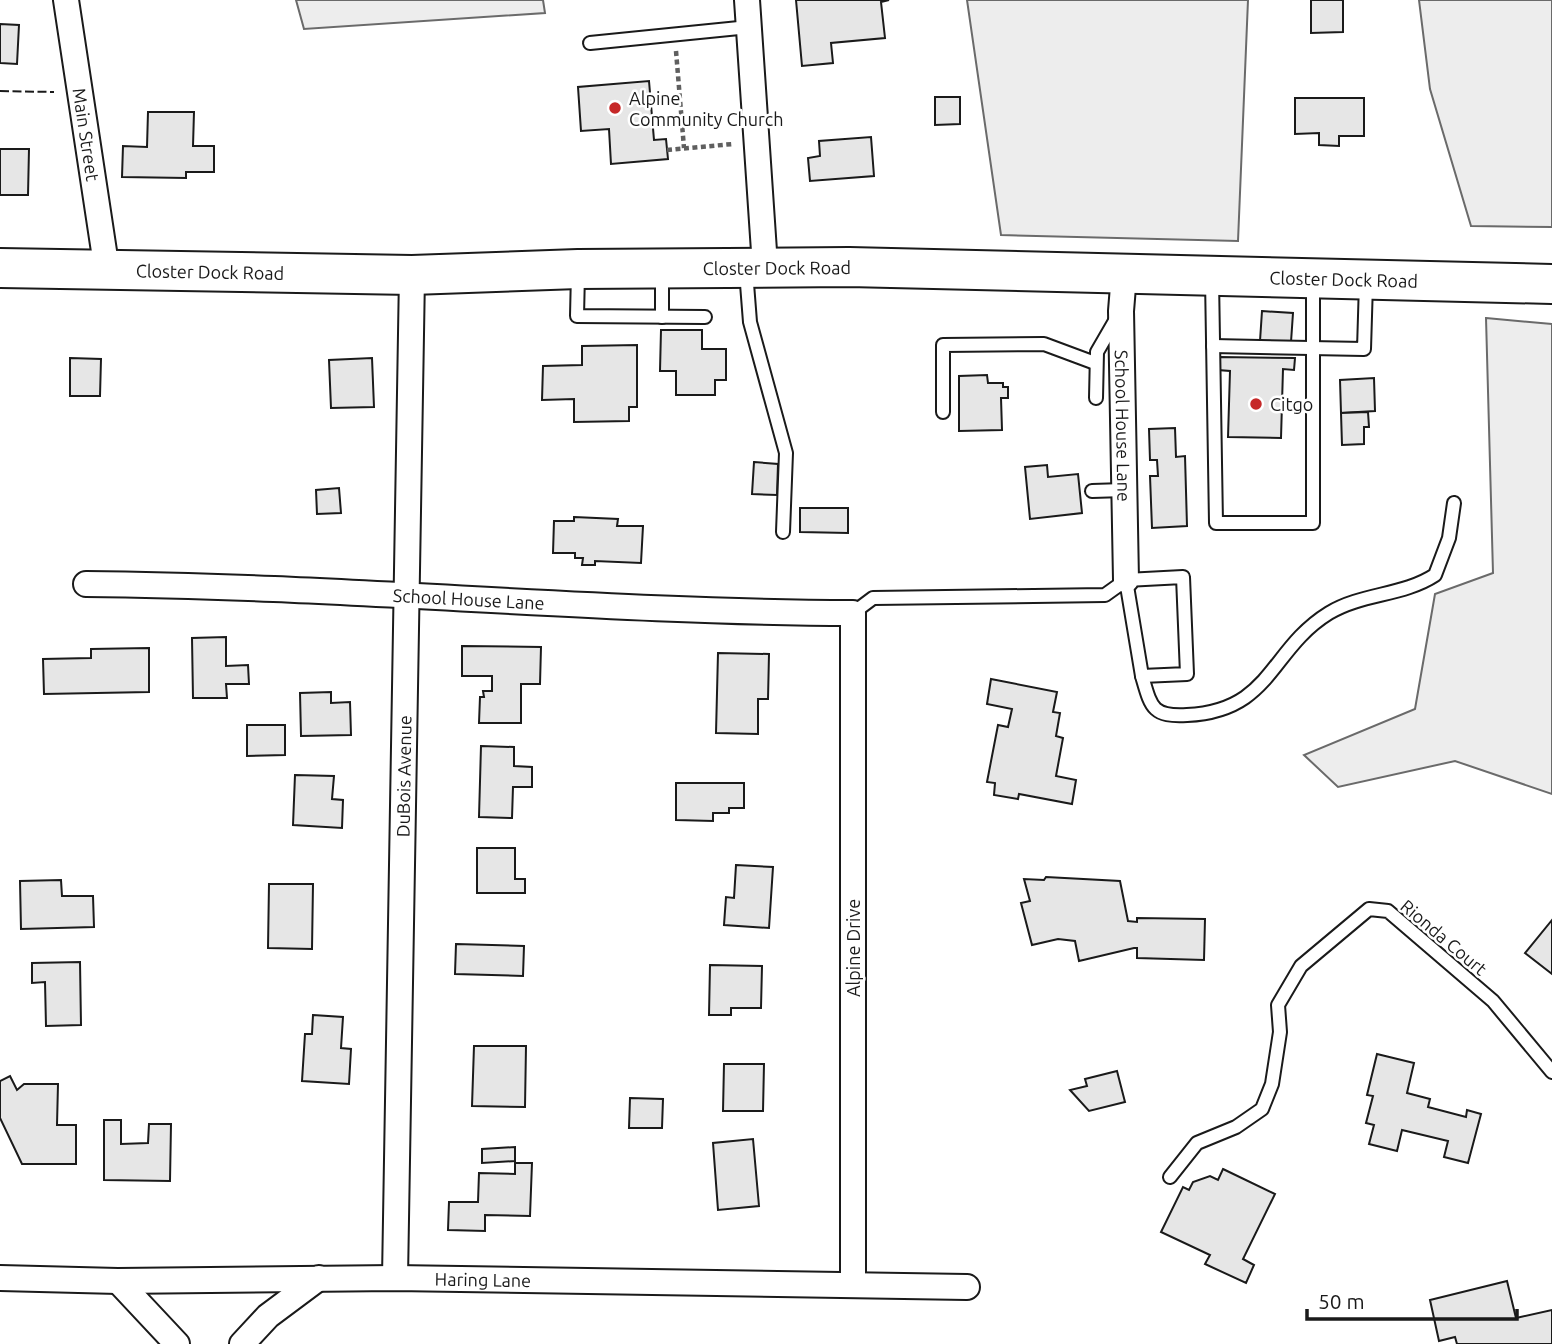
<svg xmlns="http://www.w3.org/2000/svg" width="1552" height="1344" viewBox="0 0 1552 1344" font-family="Ubuntu,sans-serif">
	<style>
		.built { fill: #ededed; stroke: #6a6a6a; stroke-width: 2 }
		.building { fill: #e6e6e6; stroke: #1a1a1a; stroke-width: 2 }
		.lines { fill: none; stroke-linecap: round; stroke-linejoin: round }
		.service-casing { stroke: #1a1a1a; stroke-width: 16 }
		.minor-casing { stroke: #1a1a1a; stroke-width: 28 }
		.primary-casing { stroke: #1a1a1a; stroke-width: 42 }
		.path { stroke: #5f5f5f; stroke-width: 4.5; stroke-dasharray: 5 3.5; stroke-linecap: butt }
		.service { stroke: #fff; stroke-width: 12 }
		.minor { stroke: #fff; stroke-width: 24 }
		.primary { stroke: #fff; stroke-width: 38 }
		.fence { stroke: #1a1a1a; stroke-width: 2; stroke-dasharray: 9 3.5; stroke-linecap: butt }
		.poi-dot { fill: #c62828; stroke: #fff; stroke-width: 2.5 }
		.labels { text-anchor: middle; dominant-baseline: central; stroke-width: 5; stroke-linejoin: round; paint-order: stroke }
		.poi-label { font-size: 18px; fill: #1a1a1a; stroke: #fff; text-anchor: start }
		.street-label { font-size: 18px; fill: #1a1a1a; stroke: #fff }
	</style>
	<rect width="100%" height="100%" fill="#fff"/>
	<g class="built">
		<polygon points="296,0 543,0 545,13 304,29"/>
		<polygon points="967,0 1248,0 1238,241 1001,235"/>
		<polygon points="1419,0 1552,0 1552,227 1471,226 1430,89"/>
		<polygon points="1486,318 1552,324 1552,794 1455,761 1338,787 1304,755 1415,709 1435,594 1493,573"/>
	</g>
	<g class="building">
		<polygon points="796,0 889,0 881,2 885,38 831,43 833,63 802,66"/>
		<polygon points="1311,0 1343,0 1343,32 1311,33"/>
		<polygon points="0,24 19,25 17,64 0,63"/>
		<polygon points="649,81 654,140 666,139 668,159 611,164 609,129 581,131 578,87"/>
		<polygon points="935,97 960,97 960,124 935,125"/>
		<polygon points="1295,98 1364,98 1364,136 1339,136 1339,146 1319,145 1319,133 1295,134"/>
		<polygon points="148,112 194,112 193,146 214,146 214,172 186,172 186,178 122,177 123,146 147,147"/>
		<polygon points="871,137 874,176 810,181 808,158 820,156 819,141"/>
		<polygon points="0,149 29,149 28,195 0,195"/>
		<polygon points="1262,311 1293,313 1291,342 1260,341"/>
		<polygon points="661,330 702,330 702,349 726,349 726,380 715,380 715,395 676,395 676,371 660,371"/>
		<polygon points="637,345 637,407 629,407 629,421 574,422 574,399 542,400 543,366 582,365 582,346"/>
		<polygon points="1219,357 1295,358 1294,370 1283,369 1281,438 1228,437 1230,371 1218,370"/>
		<polygon points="70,358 101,359 100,396 70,396"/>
		<polygon points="372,358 374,407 331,408 329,360"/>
		<polygon points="987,375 988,383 1003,383 1003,387 1008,387 1008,398 1001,398 1002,430 959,431 959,376"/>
		<polygon points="1374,378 1375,411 1341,413 1340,380"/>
		<polygon points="1368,412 1369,427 1364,427 1364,444 1342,445 1341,413"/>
		<polygon points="1175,428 1176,457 1185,456 1187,526 1152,528 1150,476 1158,476 1157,460 1150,460 1149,429"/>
		<polygon points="754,462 778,464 777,495 752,494"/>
		<polygon points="1047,465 1048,477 1078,474 1082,513 1030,519 1025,467"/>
		<polygon points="339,488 341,513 317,514 316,490"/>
		<polygon points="800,508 848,508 848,533 800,532"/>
		<polygon points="574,517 618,519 617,526 643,526 641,563 595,561 595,565 582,565 583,558 575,558 575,553 553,553 554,521 574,521"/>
		<polygon points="226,637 226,666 248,665 249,684 226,684 227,698 193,698 192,638"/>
		<polygon points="462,646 541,647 540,684 521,684 521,723 479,723 480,697 484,697 483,691 492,691 492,676 462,676"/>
		<polygon points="149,648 149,692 44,694 43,659 91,658 91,649"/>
		<polygon points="718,653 769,654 768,699 758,699 758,734 716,733"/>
		<polygon points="991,679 1057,692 1053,712 1060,713 1056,736 1063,738 1056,776 1076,780 1072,804 1019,794 1018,799 994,795 995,783 987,782 998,725 1008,727 1012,709 987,704"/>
		<polygon points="331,692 331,703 350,702 351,735 301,736 300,693"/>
		<polygon points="247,725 285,725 285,755 247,756"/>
		<polygon points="481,746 514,747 514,766 532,767 532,787 513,787 512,818 479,817"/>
		<polygon points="295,775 334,776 332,799 343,800 342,828 293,825"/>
		<polygon points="676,783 744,783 744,808 729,808 729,813 713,813 713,821 676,820"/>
		<polygon points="477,848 515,848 515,879 525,879 525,893 477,893"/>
		<polygon points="736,865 773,867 769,928 724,925 726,897 734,898"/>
		<polygon points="1046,877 1120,881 1128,921 1137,922 1137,918 1205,919 1204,960 1137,958 1137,948 1134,948 1079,961 1075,941 1058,939 1032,945 1021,903 1030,901 1024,879 1044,880"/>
		<polygon points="61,880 62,896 93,896 94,927 21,929 20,881"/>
		<polygon points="269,884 313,884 312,949 268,948"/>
		<polygon points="1552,920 1552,974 1525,953"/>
		<polygon points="456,944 524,946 523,976 455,974"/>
		<polygon points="80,962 81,1025 46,1026 45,982 32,983 32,963"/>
		<polygon points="710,965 762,966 761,1008 731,1008 731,1015 709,1015"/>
		<polygon points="313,1015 343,1017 341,1048 351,1049 349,1084 302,1081 305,1034 312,1034"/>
		<polygon points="474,1046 526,1046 525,1107 472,1106"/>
		<polygon points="1377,1054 1414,1063 1407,1093 1430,1099 1428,1107 1466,1117 1467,1110 1481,1114 1468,1163 1444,1157 1448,1141 1402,1130 1397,1151 1369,1144 1374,1125 1366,1123 1373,1096 1367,1095"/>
		<polygon points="724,1064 764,1064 763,1111 723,1111"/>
		<polygon points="1117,1071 1125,1102 1089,1111 1070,1090 1087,1086 1085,1079"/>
		<polygon points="10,1076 17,1090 24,1084 58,1084 57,1125 76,1125 76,1164 22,1164 0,1118 0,1081"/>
		<polygon points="630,1098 663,1099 662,1128 629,1128"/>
		<polygon points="104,1120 121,1120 121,1144 148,1143 149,1124 171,1124 170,1181 104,1180"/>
		<polygon points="753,1139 759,1206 718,1210 713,1143"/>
		<polygon points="515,1147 515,1161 482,1163 482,1149"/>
		<polygon points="515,1163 532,1163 530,1216 485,1215 485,1231 448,1230 449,1202 478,1202 479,1173 515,1174"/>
		<polygon points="1223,1169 1275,1194 1243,1259 1254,1265 1246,1283 1205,1264 1210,1255 1161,1232 1183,1187 1189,1190 1193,1182 1210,1176 1218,1180"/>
		<polygon points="1507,1281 1516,1318 1552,1310 1552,1344 1457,1344 1455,1337 1439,1341 1430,1300"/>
	</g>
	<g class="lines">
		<defs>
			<g id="service">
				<polyline points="590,43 749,27"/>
				<polyline points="746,271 750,322 786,453 783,532"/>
				<polyline points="578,273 577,316 705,317"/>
				<polyline points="1212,279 1216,523 1313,523 1313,283"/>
				<polyline points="662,317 662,272"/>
				<polyline points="1213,346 1364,349 1366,283"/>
				<polyline points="1096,398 1097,352 1119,314"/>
				<polyline points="943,412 943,345 1044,344 1095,363"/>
				<polyline points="1092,491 1124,490"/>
				<polyline points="853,613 873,598 1105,595 1126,580 1183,577 1187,674 1142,676 1126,580"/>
				<path d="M1142 676C1151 707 1152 717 1187 715 1272 711 1269 650 1329 613 1362 593 1403 596 1435 575L1449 538 1454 503"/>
				<polyline points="1170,1177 1197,1143 1236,1127 1262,1109 1272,1084 1280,1032 1278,1005 1301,966 1369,909 1388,911 1493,1001 1552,1072"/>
			</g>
			<g id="minor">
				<path id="s1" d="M66 0 107 271"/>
				<polyline points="747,0 765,266"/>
				<path id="s2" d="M1124 274 1121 311 1126 580"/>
				<path id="s3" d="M86 584C342 586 597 612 853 613V1284"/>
				<path id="s4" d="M0 1278 118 1281 395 1278 967 1287"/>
				<path id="s5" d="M395 1278 412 275"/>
				<polyline points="118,1281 177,1344"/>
				<polyline points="242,1344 268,1316 319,1278"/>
			</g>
			<g id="primary">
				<path id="s6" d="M0 268 412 275 578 269 849 267 1552 284"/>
			</g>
		</defs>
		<use href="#service" class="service-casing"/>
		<use href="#minor" class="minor-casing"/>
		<use href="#primary" class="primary-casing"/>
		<g class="path">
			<polyline points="676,51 684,148"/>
			<polyline points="667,150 733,144"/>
		</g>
		<use href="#service" class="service"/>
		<use href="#minor" class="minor"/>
		<use href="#primary" class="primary"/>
		<polyline class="fence" points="0,91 54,92"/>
	</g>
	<g class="poi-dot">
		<circle cx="615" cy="108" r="7"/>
		<circle cx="1256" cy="404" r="7"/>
	</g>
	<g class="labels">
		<g class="poi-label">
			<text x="629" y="98">Alpine<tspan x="629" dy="21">Community Church</tspan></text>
			<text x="1270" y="404">Citgo</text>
		</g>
		<g class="street-label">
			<text stroke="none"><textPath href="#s1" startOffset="136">Main Street</textPath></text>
			<text stroke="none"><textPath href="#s6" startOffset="777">Closter Dock Road</textPath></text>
			<text stroke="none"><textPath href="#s6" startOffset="210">Closter Dock Road</textPath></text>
			<text stroke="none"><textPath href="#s6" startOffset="1344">Closter Dock Road</textPath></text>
			<text stroke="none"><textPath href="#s2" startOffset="152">School House Lane</textPath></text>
			<text stroke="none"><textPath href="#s3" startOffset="383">School House Lane</textPath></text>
			<text stroke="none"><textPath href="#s5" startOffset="502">DuBois Avenue</textPath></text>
			<text transform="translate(1444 937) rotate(40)">Rionda Court</text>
			<text transform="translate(853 948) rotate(-90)">Alpine Drive</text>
			<text stroke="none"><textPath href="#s4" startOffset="483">Haring Lane</textPath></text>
		</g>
	</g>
	<path d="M1307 1309v10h210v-10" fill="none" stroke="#1a1a1a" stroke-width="3.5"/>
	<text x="1318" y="1309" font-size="21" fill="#1a1a1a" stroke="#ffffff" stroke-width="5" paint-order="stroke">50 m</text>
</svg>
